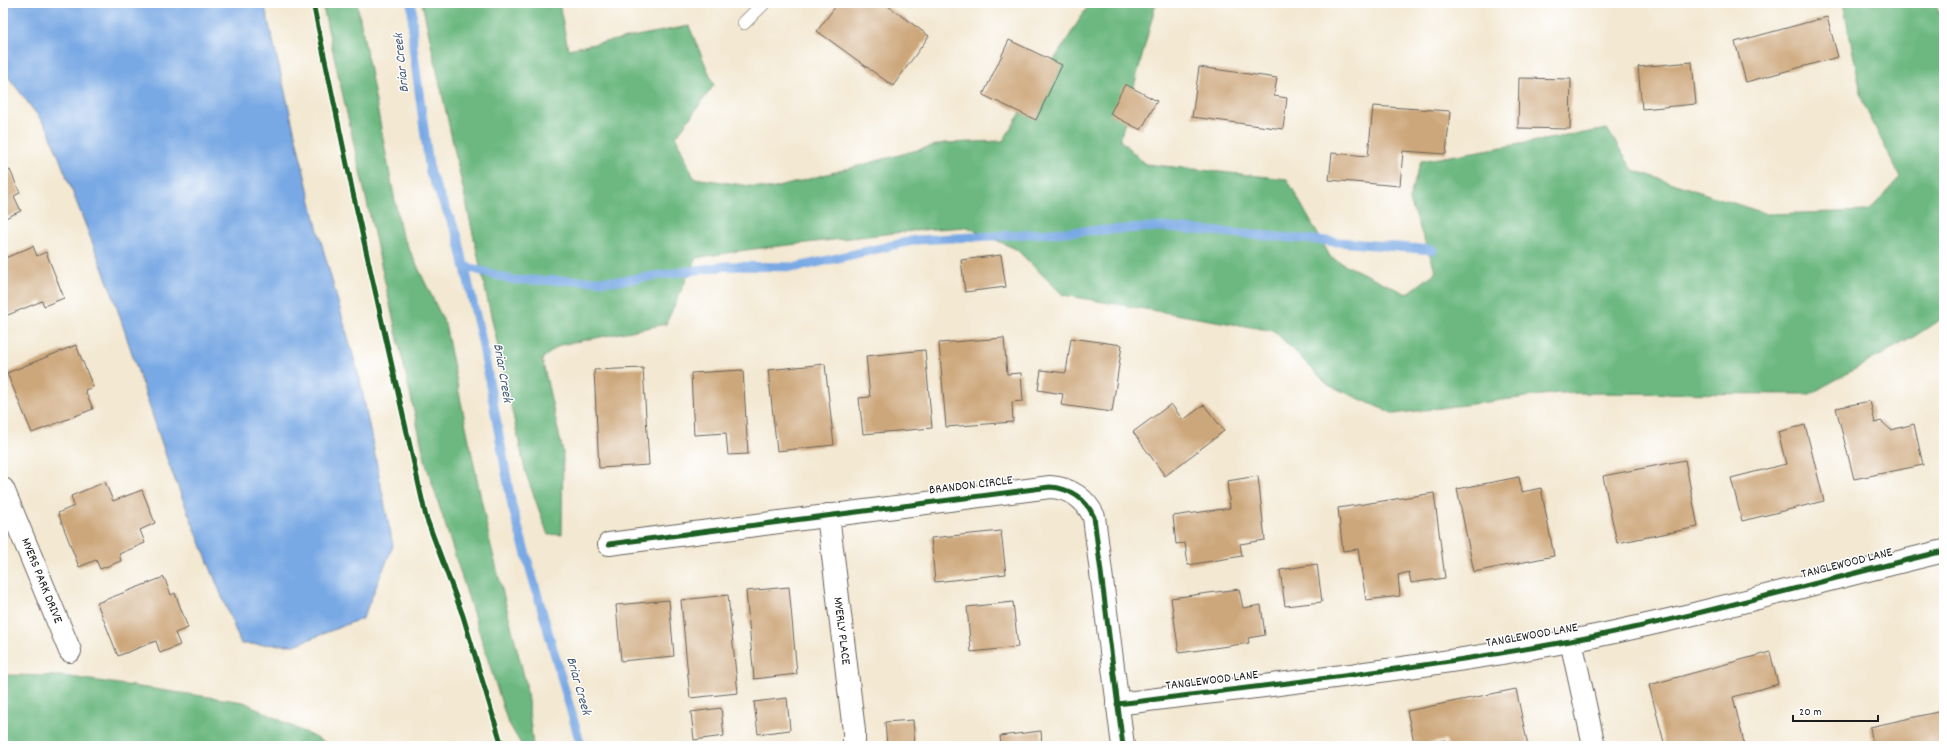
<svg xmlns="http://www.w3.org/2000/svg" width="1947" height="749" viewBox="0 0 1947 749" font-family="Dekko,sans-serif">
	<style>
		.forest { fill: #6cb880; stroke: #446a4e }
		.water { fill: #79a9e4; stroke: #4a6280 }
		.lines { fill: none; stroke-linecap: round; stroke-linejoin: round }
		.stream { stroke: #79a9e4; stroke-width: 9 }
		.building { fill: #cda77c }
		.service-casing { stroke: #67635c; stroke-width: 14 }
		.minor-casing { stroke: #67635c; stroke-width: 24 }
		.service { stroke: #fff; stroke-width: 13 }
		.minor { stroke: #fff; stroke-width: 22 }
		.cycleway-casing { stroke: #fff; stroke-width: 8 }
		.cycleway { stroke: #1b5e20; stroke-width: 5 }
		.labels { text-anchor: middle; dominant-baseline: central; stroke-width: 3; stroke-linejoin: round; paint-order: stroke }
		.street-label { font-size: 13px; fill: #1c1c1c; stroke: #fff }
		.water-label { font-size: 14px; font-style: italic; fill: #465b76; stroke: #fff }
	</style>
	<rect width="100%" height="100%" fill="#fff"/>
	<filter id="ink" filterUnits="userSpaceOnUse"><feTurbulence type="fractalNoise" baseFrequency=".025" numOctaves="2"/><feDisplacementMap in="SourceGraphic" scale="8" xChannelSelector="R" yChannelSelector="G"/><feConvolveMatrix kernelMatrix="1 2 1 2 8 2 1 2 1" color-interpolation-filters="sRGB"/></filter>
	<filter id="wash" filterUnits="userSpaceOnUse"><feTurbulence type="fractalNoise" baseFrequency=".012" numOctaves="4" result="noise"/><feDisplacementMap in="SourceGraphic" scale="16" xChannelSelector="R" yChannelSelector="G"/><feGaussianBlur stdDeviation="0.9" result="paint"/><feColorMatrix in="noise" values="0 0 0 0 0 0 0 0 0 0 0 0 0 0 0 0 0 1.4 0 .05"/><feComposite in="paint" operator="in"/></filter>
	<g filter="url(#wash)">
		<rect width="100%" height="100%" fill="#f3e8d2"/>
		<g class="forest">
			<polygon points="322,3 357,3 401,232 445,324 490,542 526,684 533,746 522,746 507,720 426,464"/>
			<polygon points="422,3 559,3 568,49 689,26 714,85 676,137 694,178 771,189 944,143 1003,141 1090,3 1156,3 1120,140 1145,164 1287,179 1331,258 1407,294 1436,272 1409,199 1421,161 1607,129 1633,170 1767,214 1869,211 1900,177 1863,103 1843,3 1935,3 1944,25 1944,317 1915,336 1810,394 1558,393 1394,414 1328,385 1274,331 1063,295 1016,249 967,227 921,230 745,250 696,258 666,324 560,345 542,359 563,452 562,534 548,535 526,474"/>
			<polygon points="3,675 63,676 244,702 332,746 3,746"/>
		</g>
		<polygon class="water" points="3,3 264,3 317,227 360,380 393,546 363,618 295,645 241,644 169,465 112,293 48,129 3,70"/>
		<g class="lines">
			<g class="stream">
				<polyline points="412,3 413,47 430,173 457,234 482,341 512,506 581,746"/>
				<polyline points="464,266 513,280 618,281 725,266 798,267 916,240 1161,227 1433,250"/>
			</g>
		</g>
		<g id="blocks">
			<g class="building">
				<polygon points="838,3 884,3 929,36 893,86 817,31"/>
				<polygon points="1827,17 1838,57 1746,82 1735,42"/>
				<polygon points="1009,40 1062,65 1036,120 983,95"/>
				<polygon points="1692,62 1696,104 1642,109 1638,67"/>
				<polygon points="1199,67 1277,78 1274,96 1287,98 1283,129 1192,117"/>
				<polygon points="1519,78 1571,79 1570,129 1518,128"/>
				<polygon points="1125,84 1157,101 1141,130 1110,114"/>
				<polygon points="1373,106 1450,111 1446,154 1403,151 1400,186 1329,180 1332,153 1368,156"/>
				<polygon points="10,170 20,193 14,196 21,211 3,219 3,173"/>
				<polygon points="33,246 37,256 46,252 64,298 44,306 42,301 3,317 3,259"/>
				<polygon points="1001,255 1006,287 965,292 961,260"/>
				<polygon points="1004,338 1007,374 1021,373 1023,401 1012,402 1013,422 946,427 939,343"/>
				<polygon points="1071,338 1122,345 1112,412 1061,405 1063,394 1038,390 1041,370 1066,373"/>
				<polygon points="76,345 93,387 85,390 93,409 32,433 7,373"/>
				<polygon points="925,350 932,428 863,434 859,398 870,397 866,356"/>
				<polygon points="825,364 834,445 777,451 768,370"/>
				<polygon points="643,368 649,465 599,468 594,370"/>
				<polygon points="743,370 748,454 728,455 726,433 694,435 691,373"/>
				<polygon points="1870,401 1875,423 1881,421 1891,430 1914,424 1923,465 1854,479 1836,408"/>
				<polygon points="1171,404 1183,420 1204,405 1224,431 1165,476 1133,432"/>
				<polygon points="1805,425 1824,501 1742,521 1731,478 1786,464 1778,432"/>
				<polygon points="1685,460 1698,527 1617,543 1603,476"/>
				<polygon points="1258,476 1265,540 1240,544 1242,556 1188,565 1185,543 1176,544 1173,516 1230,508 1227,481"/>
				<polygon points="1519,477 1522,492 1541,488 1554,556 1474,572 1457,489"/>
				<polygon points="105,482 113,501 142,490 155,523 140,530 145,543 119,554 121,561 100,569 96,560 79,567 58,513 74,506 71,496"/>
				<polygon points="1434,493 1445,578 1411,583 1409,572 1398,575 1400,596 1366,600 1358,549 1343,551 1338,508"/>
				<polygon points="1001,531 1006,574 935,582 931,538"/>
				<polygon points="1317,564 1322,602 1285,606 1280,570"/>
				<polygon points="164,577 171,595 175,593 188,628 175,633 180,645 160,653 156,641 118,656 97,603"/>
				<polygon points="789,587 797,674 754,679 746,591"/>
				<polygon points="1239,589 1243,608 1261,605 1265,635 1248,638 1249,643 1179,653 1171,598"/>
				<polygon points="728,595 738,693 690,698 681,600"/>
				<polygon points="669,600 674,656 621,661 616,605"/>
				<polygon points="1013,602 1018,647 971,652 967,607"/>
				<polygon points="1770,652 1778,684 1733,697 1744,743 1732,746 1665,746 1649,685"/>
				<polygon points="1516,689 1528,746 1448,746 1446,740 1415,746 1407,711"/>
				<polygon points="787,698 790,730 758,734 754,702"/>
				<polygon points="721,708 724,736 694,740 691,712"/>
				<polygon points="1942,711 1944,746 1873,746 1870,727"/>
				<polygon points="913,720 915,746 887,746 885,722"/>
				<polygon points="1041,731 1042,746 1001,746 1000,736"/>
			</g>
		</g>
	</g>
	<g filter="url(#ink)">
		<use href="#blocks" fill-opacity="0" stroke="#67635c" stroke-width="1"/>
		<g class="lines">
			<defs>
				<polyline id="service" points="744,23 764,3"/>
				<g id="minor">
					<polyline points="3,489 70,651"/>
					<polyline points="828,515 854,731 854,746"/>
					<path d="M609 544 1050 487C1070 488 1086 499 1094 517L1123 746"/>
					<polyline points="1571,641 1594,746"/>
					<path d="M1117 704C1268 685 1420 669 1570 641 1696 617 1819 581 1944 551"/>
				</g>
			</defs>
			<use href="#service" class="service-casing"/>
			<use href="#minor" class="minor-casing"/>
			<use href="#service" class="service"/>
			<use href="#minor" class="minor"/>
			<defs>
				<g id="cycleway">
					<polyline points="313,3 353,193 426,517 463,616 502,746"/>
					<path d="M609 544 1050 487C1070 488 1086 499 1094 517L1123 746"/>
					<path d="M1117 704C1268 685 1420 669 1570 641 1696 617 1819 581 1944 551"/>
				</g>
			</defs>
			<use href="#cycleway" class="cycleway-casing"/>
			<use href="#cycleway" class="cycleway"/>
		</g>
	</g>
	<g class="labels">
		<g class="street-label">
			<text transform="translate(971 486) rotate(-7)">BRANDON CIRCLE</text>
			<text transform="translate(1847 564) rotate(-14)">TANGLEWOOD LANE</text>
			<text transform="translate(41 581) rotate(68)">MYERS PARK DRIVE</text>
			<text transform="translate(841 631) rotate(83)">MYERLY PLACE</text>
			<text transform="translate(1532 636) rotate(-10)">TANGLEWOOD LANE</text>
			<text transform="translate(1212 681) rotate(-7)">TANGLEWOOD LANE</text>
		</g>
		<g class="water-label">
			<text transform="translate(402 63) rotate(-96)">Briar Creek</text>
			<text transform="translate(502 373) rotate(80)">Briar Creek</text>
			<text transform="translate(578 686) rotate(74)">Briar Creek</text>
		</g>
	</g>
	<rect width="1947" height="749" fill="none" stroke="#fff" stroke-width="16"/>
	<path d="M1793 715v6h85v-6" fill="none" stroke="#1c1c1c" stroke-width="2"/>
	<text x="1799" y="715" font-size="12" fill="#1c1c1c" stroke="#ffffff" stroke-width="3" paint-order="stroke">20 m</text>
</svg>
